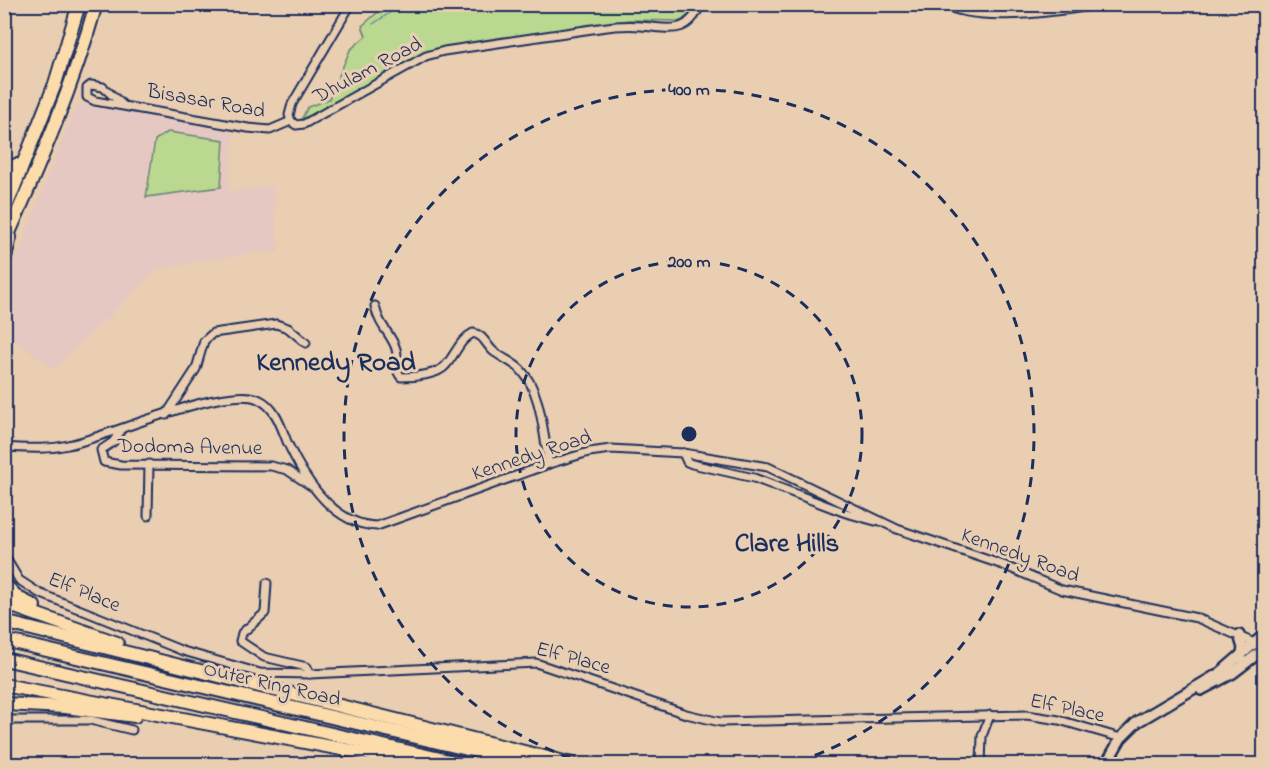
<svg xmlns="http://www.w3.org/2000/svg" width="1269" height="769" viewBox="0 0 1269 769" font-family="'Indie Flower',sans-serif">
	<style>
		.built { fill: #e5c8c1 }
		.green { fill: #bad890; stroke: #6a8477; stroke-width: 1.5 }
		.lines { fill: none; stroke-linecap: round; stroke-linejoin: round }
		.stream { stroke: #5f88b2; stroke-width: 1.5 }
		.street-casing { stroke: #1b2f5e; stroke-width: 11 }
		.secondary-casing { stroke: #1b2f5e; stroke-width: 14 }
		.highway-casing { stroke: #1b2f5e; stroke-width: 16 }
		.street { stroke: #eaceb1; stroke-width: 7 }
		.secondary { stroke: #eaceb1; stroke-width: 9 }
		.highway { stroke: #fddcac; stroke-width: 12 }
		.ring { fill: none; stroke: #1b2f5e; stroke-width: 3; stroke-dasharray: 10 8 }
		.labels { text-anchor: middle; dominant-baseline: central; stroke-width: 6; stroke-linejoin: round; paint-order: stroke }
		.street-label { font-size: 21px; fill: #1b2f5e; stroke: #eaceb1 }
		.district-label { font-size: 27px; font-weight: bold; fill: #1b2f5e; stroke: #eaceb1 }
		.centre { fill: #1b2f5e; stroke: #eaceb1; stroke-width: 3 }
		.ring-label { font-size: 18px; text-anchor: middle; font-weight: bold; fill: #1b2f5e; stroke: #eaceb1; stroke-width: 6; stroke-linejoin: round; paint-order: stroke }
	</style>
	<rect width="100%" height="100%" fill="#eaceb1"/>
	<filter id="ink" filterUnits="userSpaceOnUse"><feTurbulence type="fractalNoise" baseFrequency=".0167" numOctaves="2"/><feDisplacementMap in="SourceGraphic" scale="12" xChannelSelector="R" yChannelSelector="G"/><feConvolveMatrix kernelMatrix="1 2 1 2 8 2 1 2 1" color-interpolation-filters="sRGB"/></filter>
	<g filter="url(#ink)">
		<polygon class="built" points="87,104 234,131 228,192 273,185 279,252 253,253 159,269 54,369 5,333 5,287 69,122 78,105"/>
		<g class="green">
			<polygon points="386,5 696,5 694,10 681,21 628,20 447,47 423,54 315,114 302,118 308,107 329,99 350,50 366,36 362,26"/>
			<polygon points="168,132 224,140 221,187 146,197 155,140"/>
		</g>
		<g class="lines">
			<polyline class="stream" points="373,24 403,4"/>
			<defs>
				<g id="street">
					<path d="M942 4C981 25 1063 10 1106 4"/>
					<polyline points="123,105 103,87 91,85 87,88 87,97 95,101 248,128 270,130 291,121"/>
					<path d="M291 121 296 125 304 124 426 56 444 51 599 28C613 26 627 25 641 26 670 28 687 36 701 4"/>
					<polyline points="291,121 289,115 292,104 351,4"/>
					<path d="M375 306C379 327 391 333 396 349 399 359 394 370 401 377 414 377 438 375 446 365 456 354 459 340 473 333 484 335 486 345 493 351 502 358 513 362 521 370 542 392 543 435 549 464"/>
					<polyline points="166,415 196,369 204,341 213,333 276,324 288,328 306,343"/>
					<polyline points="121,430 113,442 101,450 104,462 121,465 271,466 287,470 311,486"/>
					<path d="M4 447C25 448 48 450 68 445 108 437 225 384 258 399 276 407 281 427 288 444 305 480 333 525 377 526L549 464 589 452 611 449 683 453 768 467 897 529 1003 565 1062 590 1197 618 1259 645"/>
					<polyline points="683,453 687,462 692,464 754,478 846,513 875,521"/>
					<polyline points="4,485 7,447"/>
					<polyline points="148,516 149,464"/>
					<polyline points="4,555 19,580 39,593 183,651 260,673 310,674 536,663 686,714 720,722 1027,715 1059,720 1121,738"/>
					<polyline points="267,583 265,613 242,633 240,641 264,657 307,667 310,674"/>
					<polyline points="4,720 90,720 132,730"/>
					<polyline points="981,764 982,736 990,715"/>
				</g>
				<g id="secondary">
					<polyline points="1239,635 1243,648 1241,658"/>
					<polyline points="1201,690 1233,673 1264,649"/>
					<polyline points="1106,764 1121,738 1137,722 1220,673 1264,635"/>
				</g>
				<g id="highway">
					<polyline points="4,188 16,165"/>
					<polyline points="4,212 55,84 79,4"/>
					<path d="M4 244C39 165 73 87 96 4"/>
					<polyline points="4,261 10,237"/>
					<polyline points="4,584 18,598 34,606"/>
					<polyline points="4,603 117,643"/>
					<polyline points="4,622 572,764"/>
					<polyline points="4,640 531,764"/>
					<polyline points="4,659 462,764"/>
					<polyline points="4,685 421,764"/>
					<polyline points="4,704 65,707 135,716"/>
				</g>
			</defs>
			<use href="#street" class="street-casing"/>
			<use href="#secondary" class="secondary-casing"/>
			<use href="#highway" class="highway-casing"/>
			<use href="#street" class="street"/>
			<use href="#secondary" class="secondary"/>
			<use href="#highway" class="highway"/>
		</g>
	</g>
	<g class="ring">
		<circle cx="689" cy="434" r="173"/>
		<path d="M588 764A345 345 0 1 1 790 764"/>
	</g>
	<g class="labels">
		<g class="street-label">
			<text transform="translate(368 71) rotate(-28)">Dhulam Road</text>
			<text transform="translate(206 102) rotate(10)">Bisasar Road</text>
			<text transform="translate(190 448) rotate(1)">Dodoma Avenue</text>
			<text transform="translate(532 456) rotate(-18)">Kennedy Road</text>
			<text transform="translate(1020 556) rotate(20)">Kennedy Road</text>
			<text transform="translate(84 593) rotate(22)">Elf Place</text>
			<text transform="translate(573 659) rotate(15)">Elf Place</text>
			<text transform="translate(272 685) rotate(13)">Outer Ring Road</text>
			<text transform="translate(1067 709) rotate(12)">Elf Place</text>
		</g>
		<g class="district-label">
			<text x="336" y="363">Kennedy Road</text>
			<text x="787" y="544">Clare Hills</text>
		</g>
	</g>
	<circle cx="689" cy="434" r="9" class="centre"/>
	<g class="ring-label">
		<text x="689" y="95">400 m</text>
		<text x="689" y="267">200 m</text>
	</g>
	<rect width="1269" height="769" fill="none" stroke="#eaceb1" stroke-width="24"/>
	<rect x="12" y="12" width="1245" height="745" fill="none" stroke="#1b2f5e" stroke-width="2" filter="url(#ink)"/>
</svg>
